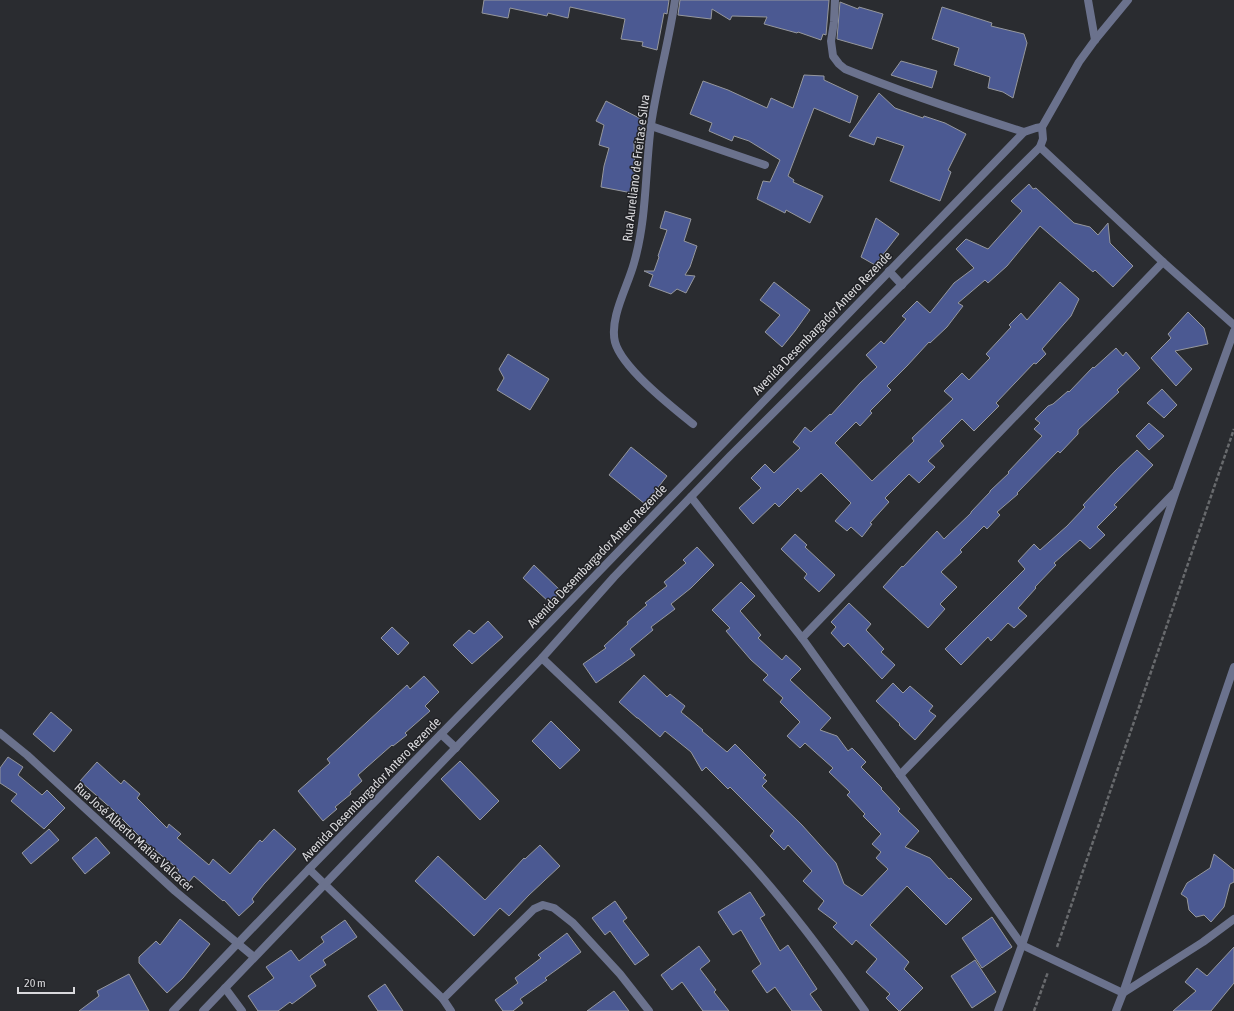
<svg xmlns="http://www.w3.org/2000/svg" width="1234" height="1011" viewBox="0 0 1234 1011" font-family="'Asap Condensed',sans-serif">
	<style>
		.building { fill: #4b5992; stroke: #96989d }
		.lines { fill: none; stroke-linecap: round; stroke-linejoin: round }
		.path { stroke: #686a6d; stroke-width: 2.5; stroke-dasharray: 4 2; stroke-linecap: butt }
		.street { stroke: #6b728d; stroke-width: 8 }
		.labels { text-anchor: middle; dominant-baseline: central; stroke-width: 3; stroke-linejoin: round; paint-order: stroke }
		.street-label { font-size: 13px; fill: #d9d9dc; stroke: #212226 }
	</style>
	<rect width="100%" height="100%" fill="#2a2c30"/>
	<g class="building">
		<polygon points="484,0 669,0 667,14 664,13 657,50 642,46 643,42 621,39 625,19 570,7 568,18 548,13 547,16 510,8 508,18 482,13"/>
		<polygon points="680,0 829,0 826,35 823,34 821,40 798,32 797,33 764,24 767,17 732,16 730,20 712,9 711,19 678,15"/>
		<polygon points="840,2 858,9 859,7 883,14 872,49 837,39"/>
		<polygon points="942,7 992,23 991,26 1024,34 1027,43 1013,98 1003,92 988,88 990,77 954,65 959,48 932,39"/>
		<polygon points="901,61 937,71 932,88 891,75"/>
		<polygon points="804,75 824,76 824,80 858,96 850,123 814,108 788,176 794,180 793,182 823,196 810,223 786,210 785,213 757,199 763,181 770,182 780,160 749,141 734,136 732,141 709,131 712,123 690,114 703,81 728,90 767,108 771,98 793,108"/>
		<polygon points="879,93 895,108 923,118 924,116 945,123 966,134 948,170 951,172 940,201 890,181 904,146 877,137 874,145 849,136"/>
		<polygon points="606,101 645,121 634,143 635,178 632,193 601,187 604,166 609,148 599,145 604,125 596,121"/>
		<polygon points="1029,184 1033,189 1036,188 1074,223 1090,227 1098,235 1108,223 1110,243 1133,266 1113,287 1095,270 1093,272 1040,226 1007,266 988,283 985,280 958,303 963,306 947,327 930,343 929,342 907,366 887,386 891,390 870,411 872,413 860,426 856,422 835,443 872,481 914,441 912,438 953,399 944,391 962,373 969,380 990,358 986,354 1011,327 1009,325 1021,313 1027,320 1060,282 1079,299 1071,316 1042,349 1046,354 1036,364 1034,363 996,403 999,406 974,431 962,419 940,441 944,446 928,461 935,467 919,483 909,474 885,498 889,502 870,523 872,524 862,537 851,527 847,531 835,521 851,503 821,473 801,492 798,488 779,507 775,503 753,524 739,508 761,488 751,478 765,464 774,473 800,448 793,442 805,427 811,432 830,414 831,415 860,383 877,367 866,355 881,341 884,344 906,319 902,316 917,301 930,313 954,283 974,268 956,249 966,239 988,249 1022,211 1011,201"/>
		<polygon points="665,211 691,219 684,241 697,246 690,267 685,275 695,276 686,293 677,289 671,294 649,286 653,275 644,271 654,271 659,257 658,256 667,230 660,228"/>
		<polygon points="876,218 899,234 875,265 861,257"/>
		<polygon points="774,282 810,310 795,331 782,347 765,332 780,315 760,300"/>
		<polygon points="1188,312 1204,328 1208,344 1175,351 1192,369 1176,386 1151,358 1171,338 1168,334"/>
		<polygon points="1116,348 1123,356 1126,352 1140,368 1117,390 1119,392 1078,430 1078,434 1060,453 1058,451 1017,493 1018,494 997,512 1000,515 987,529 984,526 960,550 962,552 941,572 957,587 940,604 945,609 928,628 883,587 902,566 903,567 937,531 944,539 971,513 971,512 990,492 990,491 1009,473 1008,472 1042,436 1034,429 1040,423 1035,419 1048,406 1053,404 1068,391 1069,392 1093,367 1094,368"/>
		<polygon points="508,354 549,379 530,410 497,390 504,378 499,369"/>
		<polygon points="1162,389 1177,405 1164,418 1147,403"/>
		<polygon points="1149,423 1164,436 1149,450 1136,436"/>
		<polygon points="631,447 667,476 645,504 609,475"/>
		<polygon points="1137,450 1153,465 1114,505 1117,507 1097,527 1105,535 1090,549 1080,540 1054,563 1056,565 1035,587 1036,588 1018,608 1027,616 1014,628 1008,623 991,641 988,637 961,665 945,649 1025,569 1018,561 1034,544 1040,550 1067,526 1085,507 1083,505 1116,470"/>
		<polygon points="795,534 807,545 805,547 835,575 819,592 804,578 807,574 781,549"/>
		<polygon points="697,547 714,565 691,588 671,604 675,609 651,627 653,630 630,649 635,655 596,683 583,664 606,648 604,646 628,624 627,622 647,605 645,603 667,586 664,582 686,563 683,560"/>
		<polygon points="534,565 561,591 550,603 523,578"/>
		<polygon points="741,582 755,596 740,611 761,635 758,638 782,660 786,655 801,669 790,680 831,718 820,730 837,736 848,751 852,748 866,762 861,767 882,788 881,789 900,809 898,811 919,831 905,847 930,858 949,879 951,878 972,899 946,925 907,886 870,925 909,962 904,969 923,988 900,1011 899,1011 886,998 890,994 866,972 877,959 856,940 852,945 833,927 837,923 818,909 824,901 803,881 812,871 788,845 784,850 770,836 774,831 730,787 728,789 706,767 702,771 691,752 665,731 660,737 638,718 637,718 619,702 644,675 667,697 670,694 685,706 681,712 703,730 702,731 727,752 735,744 766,775 763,778 767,781 762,786 802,825 836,863 844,884 862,896 888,869 876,858 881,852 872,844 881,834 863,816 865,814 847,795 850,792 829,772 833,768 805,743 800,748 787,736 800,722 780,702 783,698 763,680 768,675 751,660 726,631 730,628 712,610"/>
		<polygon points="849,603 871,624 866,630 884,649 881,652 895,665 882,679 848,643 844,647 831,633 836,627 831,622"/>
		<polygon points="488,621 503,637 472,664 453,645 469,630 474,634"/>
		<polygon points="392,627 409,643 398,655 381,638"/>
		<polygon points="424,676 439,692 425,706 430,711 405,733 407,735 393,746 392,745 358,775 362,781 350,792 351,794 335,807 337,809 323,821 298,791 330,763 327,759 407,685 410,689"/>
		<polygon points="893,683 903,693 910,686 933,706 929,711 936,716 915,740 899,725 900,724 876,701"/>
		<polygon points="51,712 72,730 54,752 33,734"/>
		<polygon points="551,721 580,750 560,769 532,741"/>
		<polygon points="8,757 23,767 18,775 42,795 47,790 65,808 44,829 11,801 17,794 0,783 0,768"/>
		<polygon points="460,761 499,801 480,820 441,779"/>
		<polygon points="97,762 121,784 124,780 140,794 137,798 167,828 169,824 181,834 177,838 209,865 213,859 230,874 260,840 262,842 274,829 296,849 264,884 252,899 254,902 239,916 224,900 223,901 194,876 189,882 177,872 179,870 144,841 113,810 80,781"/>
		<polygon points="49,829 59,840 31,864 22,853"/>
		<polygon points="96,837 110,853 85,874 72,858"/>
		<polygon points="540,845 560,866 529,895 509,916 500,908 474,936 415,881 438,856 485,900 524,858 525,859"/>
		<polygon points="1214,854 1234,870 1234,882 1230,884 1224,907 1211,922 1204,915 1196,917 1189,910 1187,898 1181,894 1187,883 1210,868"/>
		<polygon points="750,892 765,915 760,918 780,951 788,945 817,989 810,994 822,1011 792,1011 775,987 767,993 752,971 761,964 741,930 733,935 718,912"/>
		<polygon points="615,901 627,918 623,921 649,955 635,965 610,931 605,935 592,918"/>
		<polygon points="992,917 1012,947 982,968 962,938"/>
		<polygon points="180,919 210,944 183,978 167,993 139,963 139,957 156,941 160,945"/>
		<polygon points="345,920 357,937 323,960 326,965 310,976 316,986 292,1004 290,1002 278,1011 258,1011 248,996 274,978 266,967 291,950 299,961 324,942 321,937"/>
		<polygon points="567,933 581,952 545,978 547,980 520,999 523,1003 513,1011 503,1011 495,1000 518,983 515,978 541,958 538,955"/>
		<polygon points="699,946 710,961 700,969 716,990 714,992 729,1011 703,1011 682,982 672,990 661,975"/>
		<polygon points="1234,947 1234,983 1211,1011 1173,1011 1196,991 1185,982 1197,968 1207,976"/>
		<polygon points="975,960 996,992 972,1008 951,976"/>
		<polygon points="129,974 149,1011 79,1011 99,996 97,991"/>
		<polygon points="385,984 403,1011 378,1011 368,996"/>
		<polygon points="614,991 629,1011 587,1011"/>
	</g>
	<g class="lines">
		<g class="path">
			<polyline points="1057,947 1234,429"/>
			<polyline points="1034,1011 1048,972"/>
		</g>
		<g class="street">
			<path d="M675 0C669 42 657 83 651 125 645 171 647 218 634 263 628 286 609 318 615 342 622 368 672 407 693 424"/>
			<path d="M835 0 834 22 831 41 833 56 839 64 845 69C904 93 964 113 1024 132"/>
			<polyline points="1088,0 1095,40"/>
			<polyline points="651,126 765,165"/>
			<polyline points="1040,147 1163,262 1234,325"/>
			<polyline points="889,271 902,285"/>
			<polyline points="691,497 802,638 1022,945 1123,993 1203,942 1234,919"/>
			<polyline points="802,638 1163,262"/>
			<path d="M542 658C608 721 675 783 737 849 784 899 825 955 865 1011"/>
			<polyline points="0,733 27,755 175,891 254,957"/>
			<polyline points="441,734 456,748"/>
			<polyline points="900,775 1174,493"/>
			<polyline points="309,869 443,999 451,1011"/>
			<polyline points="225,988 242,1011"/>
			<polyline points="443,999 534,909 543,905 554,908 573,923 620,974 649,1011"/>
			<polyline points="173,1011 309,869 528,645 1024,132 1036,128 1042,127"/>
			<polyline points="203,1011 542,658 614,577 731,455 1040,147 1043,139 1042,127 1079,62 1095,40 1128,0"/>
			<polyline points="998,1011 1022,945 1176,491 1234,331"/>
			<polyline points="1116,1011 1123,993 1234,667"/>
		</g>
	</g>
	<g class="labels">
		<g class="street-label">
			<text transform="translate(636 168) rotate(-83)">Rua Aureliano de Freitas e Silva</text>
			<text transform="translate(822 323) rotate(-46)">Avenida Desembargador Antero Rezende</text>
			<text transform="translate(597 556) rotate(-46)">Avenida Desembargador Antero Rezende</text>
			<text transform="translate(371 789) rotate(-46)">Avenida Desembargador Antero Rezende</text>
			<text transform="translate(134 837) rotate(42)">Rua José Alberto Matias Valcacer</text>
		</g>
	</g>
	<path d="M18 987v6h56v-6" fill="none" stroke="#d9d9dc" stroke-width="2"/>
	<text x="24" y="987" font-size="12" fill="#d9d9dc" stroke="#212226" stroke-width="3" paint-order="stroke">20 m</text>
</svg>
